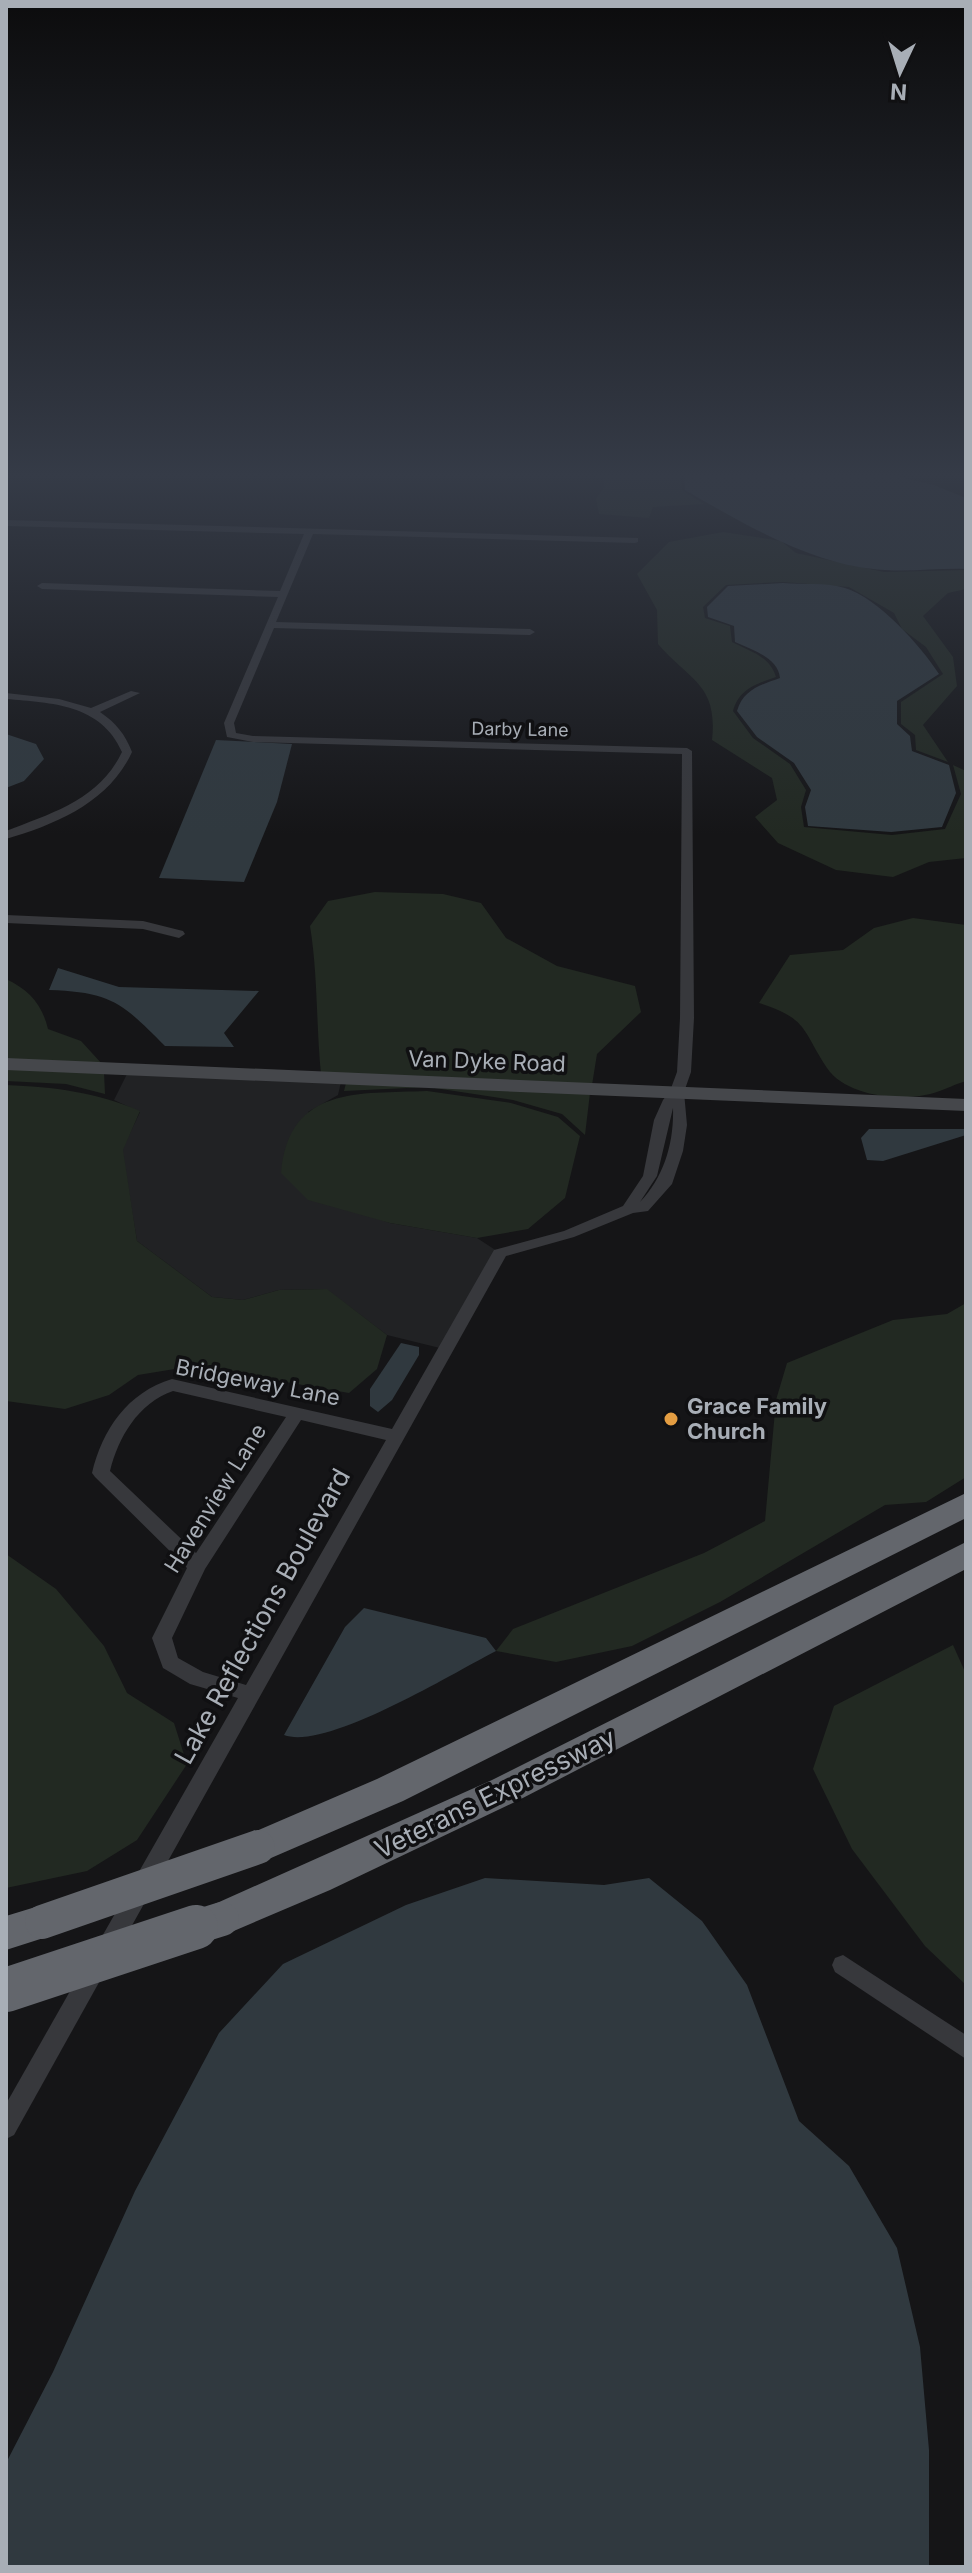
<svg xmlns="http://www.w3.org/2000/svg" width="972" height="2573" viewBox="0 0 972 2573" font-family="Inter,sans-serif">
	<style>
		.built { fill: #212224 }
		.green { fill: #222922 }
		.water { fill: #30393f }
		.lines { fill: none; stroke-linecap: round; stroke-linejoin: round }
		.minor { fill: #37383c; fill-rule: evenodd }
		.secondary { fill: #45474b; fill-rule: evenodd }
		.motorway { fill: #63666c; fill-rule: evenodd }
		.motorway-bridge-far1 { stroke: #63666c; stroke-width: 34 }
		.motorway-bridge { stroke: #63666c; stroke-width: 44 }
		.poi-dot { fill: #e39d42; stroke: #101012; stroke-width: 3 }
		.labels { text-anchor: middle; dominant-baseline: central; stroke-width: 7; stroke-linejoin: round; paint-order: stroke }
		.far-street-label { font-size: 18px; fill: #a8aeb6; stroke: #101012 }
		.street-label { font-size: 22px; fill: #a8aeb6; stroke: #101012 }
		.poi-label { font-size: 22px; font-weight: bold; fill: #a8aeb6; stroke: #101012; text-anchor: start }
		.near-street-label { font-size: 26px; fill: #a8aeb6; stroke: #101012 }
	</style>
	<rect width="100%" height="100%" fill="#151517"/>
	<polygon class="built" points="127,1074 341,1082 338,1095 308,1112 362,1213 390,1223 477,1238 500,1253 444,1349 387,1335 326,1289 279,1290 243,1300 212,1297 137,1241 122,1150 140,1112 114,1100"/>
	<g class="green">
		<polygon points="587,473 680,473 682,490 704,504 653,507 649,518 599,514 596,499 604,487 603,478"/>
		<path d="M723 532 781 541 796 553 884 572 966 570V589L948 593 923 616 953 657 957 686 923 725 948 762 916 750 915 735 901 724V702L943 674 926 647 902 629 894 613 849 587 783 582 726 585 703 607 705 618 730 626 732 642C749 651 770 656 776 677 756 684 739 689 733 711L753 738 790 764 806 790 801 807 804 827 892 835 945 829 961 794 953 765 966 771V858L929 862 893 877 836 870 778 843 755 817 777 800 772 778 712 740C718 684 690 681 658 644L657 610 637 574 669 542Z"/>
		<path d="M375 892 443 894 481 903 506 938 557 966 635 986 641 1012 597 1054 592 1085 321 1074C316 1024 318 975 310 926L328 901Z"/>
		<path d="M913 918 966 925V1081C952 1085 939 1093 925 1095 895 1101 845 1095 827 1068 801 1028 808 1019 759 1003L790 955 843 950 874 928Z"/>
		<path d="M6 979C29 990 42 1004 48 1029L81 1041 102 1064 6 1060Z"/>
		<polygon points="6,1068 104,1072 105,1094 66,1084 6,1081"/>
		<polygon points="346,1083 590,1093 585,1135 562,1114 513,1100 428,1087 344,1091"/>
		<path d="M6 1085C54 1087 96 1092 140 1111L123 1150 137 1241 212 1297 243 1300 279 1290 327 1289 387 1335 377 1369 349 1393 193 1366 138 1375 109 1395 65 1409 6 1401Z"/>
		<path d="M427 1091 511 1103 558 1117 580 1136 565 1198 528 1229 477 1238 390 1223 308 1200 281 1173C289 1085 359 1094 427 1091Z"/>
		<polygon points="966,1303 966,1477 926,1502 885,1505 720,1602 632,1646 556,1662 496,1651 513,1629 704,1553 765,1521 776,1400 787,1363 893,1320 947,1314"/>
		<polygon points="6,1554 56,1589 104,1646 127,1693 174,1723 187,1764 137,1840 87,1871 6,1888"/>
		<polygon points="953,1645 966,1674 966,1985 925,1946 852,1849 813,1769 834,1706"/>
	</g>
	<g class="water">
		<path d="M684 473H882L934 485 966 498V569C939 568 912 572 885 570 815 567 744 524 685 490Z"/>
		<path d="M783 583C802 585 827 582 845 588 877 597 922 647 939 674L897 701V724L910 736 912 751 949 765 956 793 942 827 891 832 808 826 805 807 811 790 794 763 757 737 737 711C743 690 760 685 780 678 778 657 752 650 735 642L734 626 708 617 707 607 728 586Z"/>
		<polygon points="6,734 36,744 44,759 24,781 6,788"/>
		<polygon points="216,740 292,744 277,802 244,882 159,878"/>
		<path d="M58 968 119 987 259 991 224 1033 234 1047 165 1046C122 1003 112 992 49 990Z"/>
		<polygon points="869,1129 966,1129 966,1135 883,1161 867,1160 861,1138"/>
		<polygon points="401,1343 419,1347 419,1355 392,1400 378,1412 370,1406 370,1389"/>
		<path d="M364 1608 486 1638 496 1651C453 1673 326 1751 284 1735L345 1627Z"/>
		<polygon points="485,1878 604,1885 649,1878 702,1921 747,1985 799,2121 849,2166 897,2248 920,2347 929,2450 929,2567 6,2567 6,2463 53,2372 135,2191 219,2033 283,1964 406,1905"/>
	</g>
	<g class="lines">
		<g class="minor">
			<path d="M6 520 638 538V542L635 543 313 534 276 622 530 629 535 632 530 635 274 628 234 723 236 733 253 736 687 748 692 751 694 1018 691 1072 684 1092 687 1125 683 1151 672 1184 648 1211 633 1213 574 1237 506 1256 116 1954 108 1957 100 1954 97 1947 100 1940 238 1698 190 1684 163 1668 152 1638 187 1568 95 1477 92 1473C102 1430 128 1392 172 1379L392 1429 494 1250 564 1231 623 1206 643 1176 654 1120 663 1100 670 1091 677 1072 680 1018 682 754 253 742 227 737 224 723 278 597 42 589 37 586 42 583 280 591 304 534 6 526ZM673 1108C674 1143 664 1177 640 1202L657 1176ZM173 1391 286 1417 196 1553 110 1471C118 1438 138 1403 173 1391ZM301 1420 386 1440 246 1685 203 1672 178 1658 172 1638 205 1569Z"/>
			<path d="M131 691 140 693 100 712C116 723 125 734 132 752 109 802 57 824 6 839V831C52 813 99 800 122 752 101 704 52 703 6 699V693L59 699 91 708Z"/>
			<polygon points="6,915 143,921 183,931 185,934 179,938 143,929 6,923"/>
			<polygon points="843,1955 966,2035 966,2059 835,1972 832,1965 835,1958"/>
			<polygon points="94,1960 102,1963 105,1970 102,1977 14,2135 6,2139 6,2104 86,1963"/>
		</g>
		<polygon class="secondary" points="6,1058 966,1099 966,1111 6,1070"/>
		<g class="motorway">
			<polygon points="966,1493 966,1518 403,1801 271,1858 258,1863 245,1858 239,1847 245,1836 377,1779"/>
			<polygon points="966,1542 966,1569 517,1801 330,1890 222,1936 208,1931 203,1919 208,1907 492,1780"/>
			<polygon points="42,1905 56,1910 61,1922 56,1934 6,1950 6,1916"/>
		</g>
		<g class="motorway-bridge-far1">
			<polyline points="42,1922 258,1847"/>
			<polyline points="190,1929 222,1919"/>
		</g>
		<polyline class="motorway-bridge" points="6,1990 196,1927"/>
	</g>
	<linearGradient id="sky" x2="0" y2="1"><stop stop-color="#0c0c0d"/><stop offset="0.57" stop-color="#353b47"/><stop offset="1" stop-color="#353b47" stop-opacity="0"/></linearGradient>
	<rect width="972" height="834" fill="url(#sky)"/>
	<circle class="poi-dot" cx="671" cy="1419" r="8"/>
	<g class="labels">
		<g class="far-street-label">
			<text transform="translate(520 729) rotate(1)">Darby Lane</text>
		</g>
		<g class="street-label">
			<text transform="translate(487 1061) rotate(2)">Van Dyke Road</text>
			<text transform="translate(258 1382) rotate(11)">Bridgeway Lane</text>
			<text transform="translate(215 1498) rotate(-58)">Havenview Lane</text>
		</g>
		<g class="poi-label">
			<text x="687" y="1406">Grace Family<tspan x="687" dy="25">Church</tspan></text>
		</g>
		<g class="near-street-label">
			<text transform="translate(262 1616) rotate(-61)">Lake Reflections Boulevard</text>
			<text transform="translate(495 1793) rotate(-26)">Veterans Expressway</text>
		</g>
	</g>
	<rect width="972" height="2573" fill="none" stroke="#a8aeb6" stroke-width="16"/>
	<g transform="translate(900 72) rotate(184)" stroke="#101012" stroke-width="6" paint-order="stroke">
	<path d="M0-6L14 30L0 20L-14 30Z" fill="#a8aeb6"/>
	<text y="-12" font-size="22" font-weight="bold" text-anchor="middle" fill="#a8aeb6">N</text>
	</g>
</svg>
